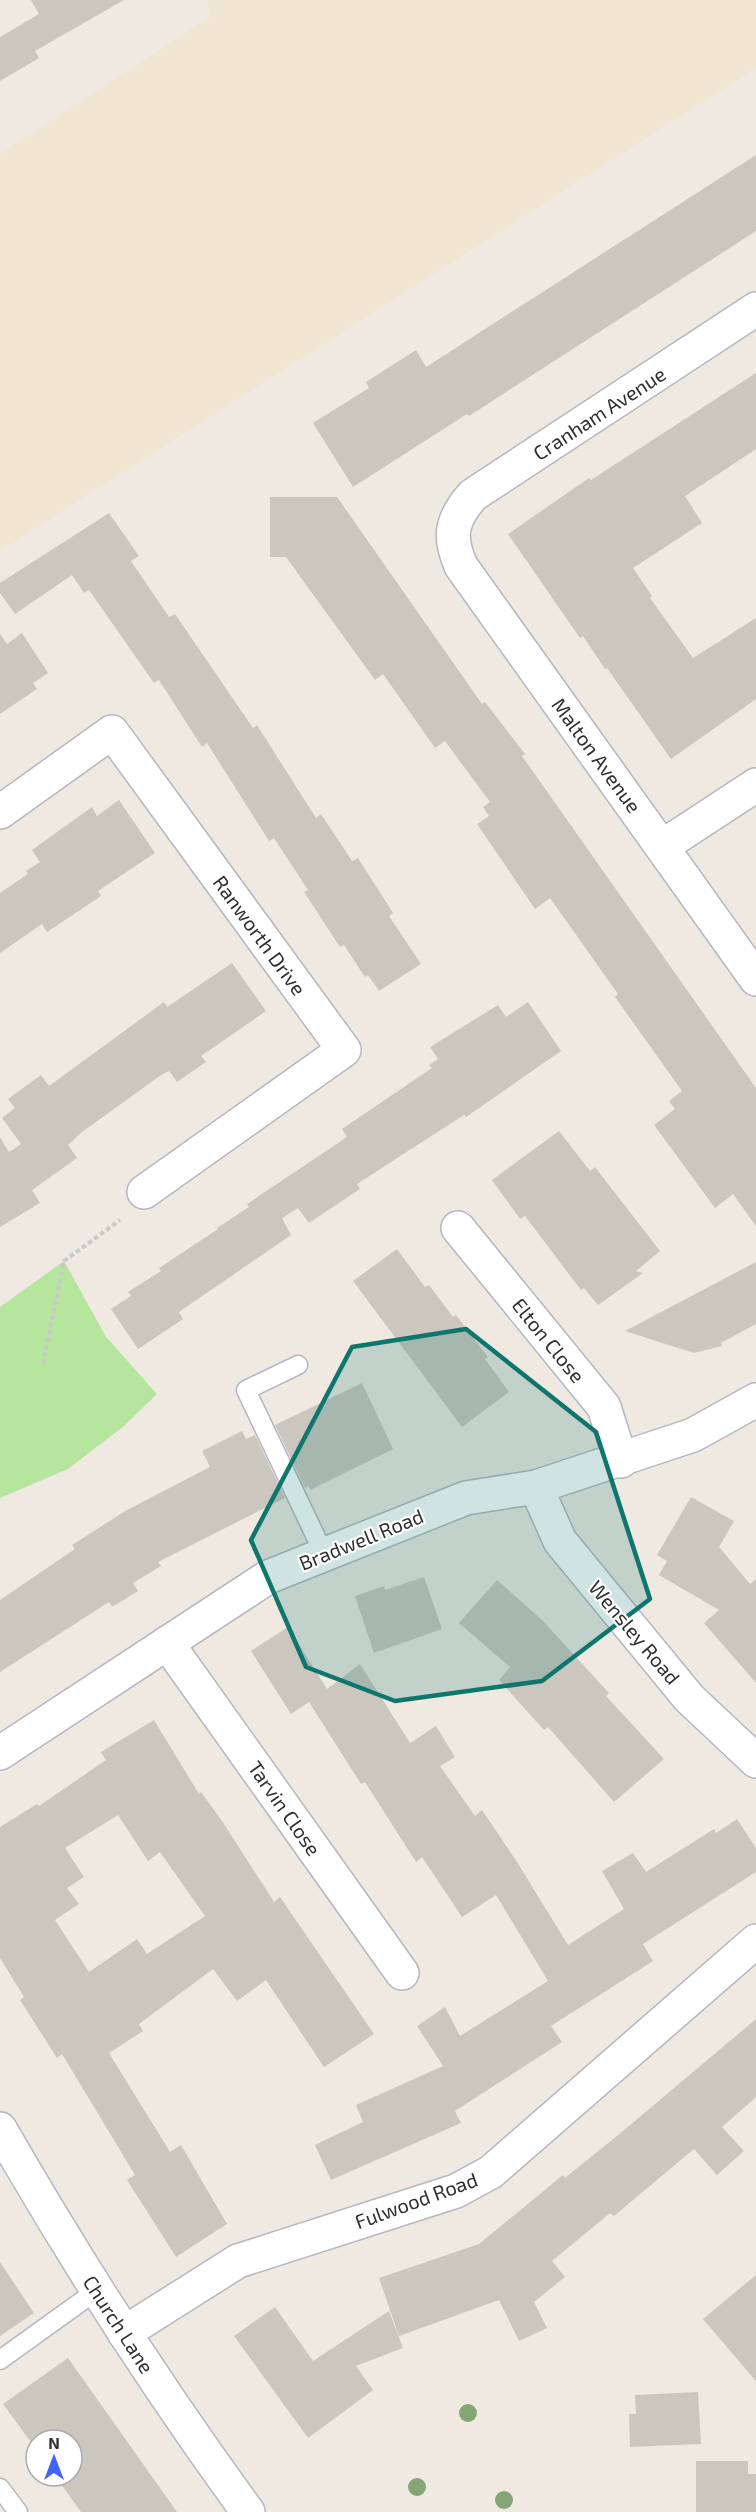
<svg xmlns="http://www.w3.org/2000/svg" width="756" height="2512" viewBox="0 0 756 2512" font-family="'Exo 2',sans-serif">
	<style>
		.education { fill: #f0e6d1 }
		.green { fill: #b6e59e }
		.building { fill: #cbc7bf; fill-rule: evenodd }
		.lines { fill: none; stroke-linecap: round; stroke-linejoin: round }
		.lane-casing { stroke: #b4b7c1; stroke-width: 21 }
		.street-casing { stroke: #b4b7c1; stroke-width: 36 }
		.secondary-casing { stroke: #b4b7c1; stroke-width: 36 }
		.path { stroke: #c9c9c9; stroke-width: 4; stroke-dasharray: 4.5 3; stroke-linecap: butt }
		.lane { stroke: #fff; stroke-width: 18 }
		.street { stroke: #fff; stroke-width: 33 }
		.secondary { stroke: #fff; stroke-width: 33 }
		.tree { fill: #84a574 }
		.marked { fill: #0f766e; fill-opacity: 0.2; stroke: #0f766e; stroke-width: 4.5; stroke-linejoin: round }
		.labels { text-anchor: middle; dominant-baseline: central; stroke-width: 4.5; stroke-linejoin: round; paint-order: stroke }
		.street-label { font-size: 20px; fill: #2e2e2e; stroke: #fff }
	</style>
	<rect width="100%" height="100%" fill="#efe9e1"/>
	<polygon class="education" points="206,0 756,0 756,68 0,551 0,154 211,16"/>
	<polygon class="green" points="64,1261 106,1337 157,1394 124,1426 68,1469 0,1498 0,1307"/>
	<g class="building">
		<polygon points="31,0 124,0 35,51 39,58 0,81 0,37 39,14"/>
		<polygon points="756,155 756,231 469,416 467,414 353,487 313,423 369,388 366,382 416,350 426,367"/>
		<polygon points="756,373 756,449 685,496 702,523 633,568 652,596 650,598 693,658 756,618 756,699 671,759 607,668 605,669 583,636 580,638 508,534 589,478 591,480"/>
		<polygon points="270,497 337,497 482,704 485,702 525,754 522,756 756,1088 756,1226 733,1194 715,1208 654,1125 675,1109 669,1101 682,1091 615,997 618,994 550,898 535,909 477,824 489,816 483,807 490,802 445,741 435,748 383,674 375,680 286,557 270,557"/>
		<polygon points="109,513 139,556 131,561 169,617 175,614 253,728 257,725 316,818 321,814 352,861 358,858 393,913 389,916 421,964 379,991 368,975 365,977 344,945 340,947 304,892 308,890 274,838 269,841 207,743 202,747 159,680 154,683 89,590 84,593 72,575 15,614 0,593 0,583"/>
		<polygon points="22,633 48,673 33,683 37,689 0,714 0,634 7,644"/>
		<polygon points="119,800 155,853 98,891 101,896 47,932 42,924 0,953 0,893 28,874 26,871 40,862 32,850 92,807 97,816"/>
		<polygon points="232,963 266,1011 201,1056 206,1062 177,1082 169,1071 161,1075 82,1132 68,1145 77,1158 32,1190 40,1203 0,1227 0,1137 9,1152 21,1144 2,1118 15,1108 8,1099 41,1075 49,1086 164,1002 167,1007"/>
		<polygon points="528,1002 561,1051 466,1117 464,1115 357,1184 360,1189 309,1223 298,1208 282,1218 291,1235 179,1312 183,1319 138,1349 111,1309 131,1296 128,1292 161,1271 159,1268 218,1229 217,1228 249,1207 247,1204 347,1137 342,1129 432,1068 429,1065 438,1059 430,1047 498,1005 506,1017"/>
		<polygon points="559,1131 590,1171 595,1167 660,1251 636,1271 643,1273 598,1305 584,1288 581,1290 525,1216 520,1219 492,1180"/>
		<polygon points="397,1249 425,1287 429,1285 453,1317 456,1315 488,1357 485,1359 509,1392 462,1427 353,1281"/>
		<polygon points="756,1262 756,1324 721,1343 722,1346 694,1353 625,1331"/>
		<polygon points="362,1383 393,1449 310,1490 308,1486 305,1488 275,1425"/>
		<polygon points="242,1431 246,1439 255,1435 285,1498 158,1562 161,1566 133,1583 138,1591 112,1607 109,1602 0,1672 0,1600 75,1549 72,1545 127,1510 210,1467 202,1451"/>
		<polygon points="691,1497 734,1521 719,1547 750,1584 756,1579 756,1683 704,1623 719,1610 659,1575 667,1561 657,1555"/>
		<polygon points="424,1577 442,1629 374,1653 355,1596 384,1586 385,1590"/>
		<polygon points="497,1580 542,1620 609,1693 606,1696 664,1759 614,1802 548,1727 544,1730 499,1680 510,1667 459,1623"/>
		<polygon points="288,1627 327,1689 360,1664 410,1743 436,1726 455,1757 440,1766 475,1816 482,1810 517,1862 568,1945 624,1909 602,1871 633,1853 646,1872 714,1829 716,1833 737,1819 756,1848 756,1872 643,1944 653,1961 551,2026 562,2042 455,2111 461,2123 331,2180 315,2145 363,2122 356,2105 443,2066 417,2026 445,2007 460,2036 548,1981 496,1895 462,1917 422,1857 416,1862 365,1782 361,1784 309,1702 291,1714 251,1651"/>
		<path d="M154 1720 199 1794 201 1792 222 1821 274 1902 280 1897 374 2034 324 2067 266 1980 237 2001 213 1969 139 2024 143 2031 109 2053 170 2152 181 2145 227 2224 176 2257 127 2180 135 2175 62 2054 57 2058 20 2000 24 1997 0 1958V1827L37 1804 39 1806 106 1760 101 1752ZM118 1815 148 1861 160 1852 205 1916 147 1954 137 1939 89 1972 55 1920 79 1904 67 1888 84 1877 65 1848Z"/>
		<polygon points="756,2019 756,2097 722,2127 744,2151 717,2175 694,2149 614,2216 610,2213 552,2261 565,2277 534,2302 547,2328 519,2341 499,2300 399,2336 379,2278 479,2244 563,2175 565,2178 623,2131"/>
		<polygon points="0,2262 34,2313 0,2336"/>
		<polygon points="756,2275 756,2381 703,2319"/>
		<polygon points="275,2307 313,2361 389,2311 403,2348 356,2366 373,2390 308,2438 234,2336"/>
		<polygon points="68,2358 177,2512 81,2512 55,2476 72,2476 72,2440 36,2440 36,2449 3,2404"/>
		<polygon points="698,2392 701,2444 630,2447 629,2414 636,2414 635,2395"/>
		<polygon points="696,2461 748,2461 748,2474 756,2474 756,2512 696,2512"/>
	</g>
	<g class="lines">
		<defs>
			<g id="lane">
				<polyline points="298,1365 246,1390 324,1554"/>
				<polyline points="0,2360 96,2291"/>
				<polyline points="0,2488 18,2512"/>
			</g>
			<g id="street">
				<path d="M756 309 473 495C451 520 448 536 461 566L756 979"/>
				<polyline points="0,812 112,732 344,1050 144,1192"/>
				<polyline points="663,846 756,785"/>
				<polyline points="458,1228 604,1407 621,1461"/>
				<polyline points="536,1487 560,1541 689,1698 756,1761"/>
				<polyline points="167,1643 402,1973"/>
				<polyline points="0,1753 268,1577 466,1498 536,1487 693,1435 756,1400"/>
				<polyline points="124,2333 238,2261 456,2191 491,2172 756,1941"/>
			</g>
			<path id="secondary" d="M0 2129C76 2261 158 2389 248 2512"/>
		</defs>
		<use href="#lane" class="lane-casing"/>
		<use href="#street" class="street-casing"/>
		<use href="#secondary" class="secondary-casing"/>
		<polyline class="path" points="43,1364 64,1261 120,1220"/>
		<use href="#lane" class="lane"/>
		<use href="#street" class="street"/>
		<use href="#secondary" class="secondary"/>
	</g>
	<g class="tree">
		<circle cx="468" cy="2413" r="9"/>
		<circle cx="417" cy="2487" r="9"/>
		<circle cx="504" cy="2500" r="9"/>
	</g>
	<path class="marked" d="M466 1329 596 1432 650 1599 542 1681 395 1701 306 1667 251 1540 352 1347Z"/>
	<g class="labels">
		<g class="street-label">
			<text transform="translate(599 413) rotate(-33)">Cranham Avenue</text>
			<text transform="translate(597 755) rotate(54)">Malton Avenue</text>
			<text transform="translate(260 935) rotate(54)">Ranworth Drive</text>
			<text transform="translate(549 1340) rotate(51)">Elton Close</text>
			<text transform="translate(361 1539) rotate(-22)">Bradwell Road</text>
			<text transform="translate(635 1632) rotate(50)">Wensley Road</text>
			<text transform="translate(285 1808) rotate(55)">Tarvin Close</text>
			<text transform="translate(416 2200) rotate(-20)">Fulwood Road</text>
			<text transform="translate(119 2324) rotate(57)">Church Lane</text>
		</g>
	</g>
	<g transform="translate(54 2458)"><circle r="28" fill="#ffffff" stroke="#ababab" stroke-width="1.5"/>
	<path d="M0-4.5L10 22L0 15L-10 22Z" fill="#4264fb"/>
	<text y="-9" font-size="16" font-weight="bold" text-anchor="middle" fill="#2e2e2e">N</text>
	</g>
</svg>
